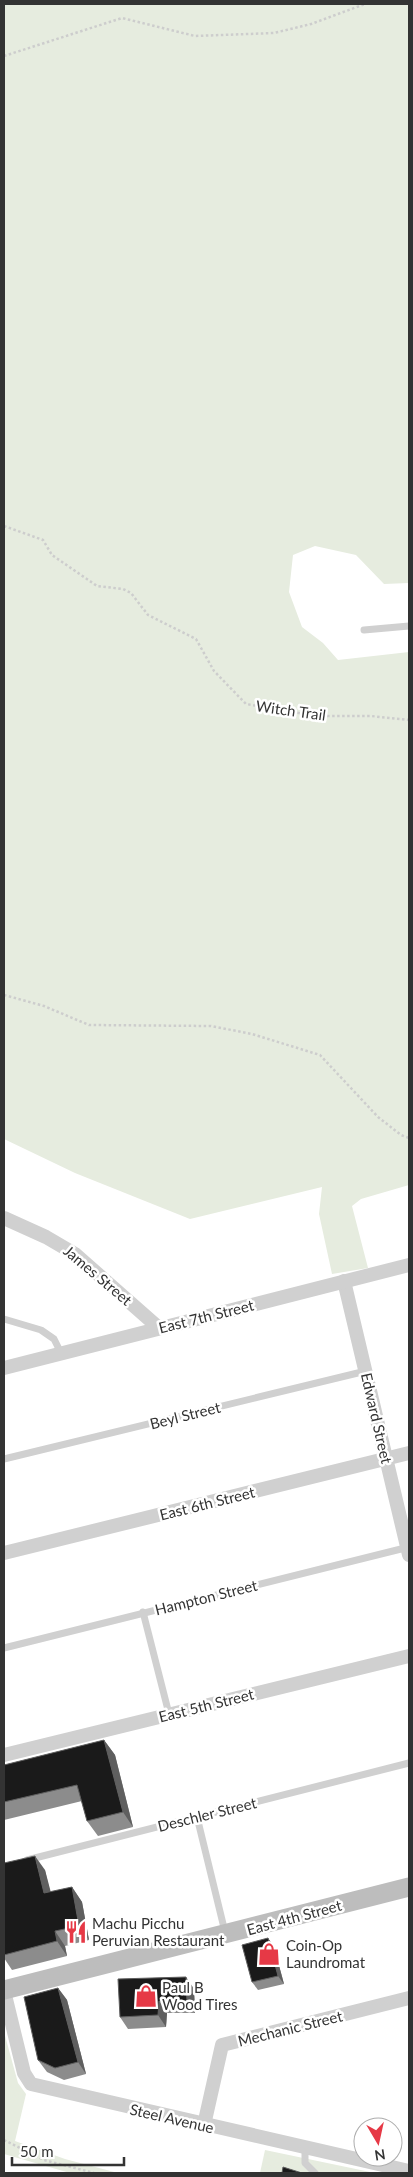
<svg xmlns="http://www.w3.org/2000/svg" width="413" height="2177" viewBox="0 0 413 2177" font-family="Lato,sans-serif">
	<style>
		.green { fill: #e6ecdf }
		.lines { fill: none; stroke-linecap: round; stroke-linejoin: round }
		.path { stroke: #cdcdcd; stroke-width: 2.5; stroke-dasharray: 2.5 2.5; stroke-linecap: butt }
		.lane { stroke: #d0d0d0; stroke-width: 7 }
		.street { stroke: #d0d0d0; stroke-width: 14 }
		.secondary { stroke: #bdbdbd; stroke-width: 19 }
		.wall { fill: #8c8c8c }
		.shaded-wall { fill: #5f5f5f }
		.building { fill: #1a1a1a; stroke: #5f5f5f }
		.labels { text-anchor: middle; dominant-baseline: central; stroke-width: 5; stroke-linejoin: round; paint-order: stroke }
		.street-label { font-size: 15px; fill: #333; stroke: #fff }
		.poi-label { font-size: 15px; fill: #333; stroke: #fff; text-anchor: start }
	</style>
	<rect width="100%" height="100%" fill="#fff"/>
	<g class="green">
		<polygon points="4,4 409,4 409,583 384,584 356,555 315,546 293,555 289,592 302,627 323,643 338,660 409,652 409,1185 361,1199 352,1206 368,1268 332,1274 319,1214 322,1187 190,1219 75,1173 4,1139"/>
		<polygon points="4,2032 18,2083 26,2094 15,2141 65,2159 118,2173 70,2173 4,2154"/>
		<polygon points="265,2150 375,2173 260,2173"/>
	</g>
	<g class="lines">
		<g class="path">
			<polyline points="4,56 122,18 195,36 274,33 311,24 365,4"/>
			<polyline points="4,526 43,540 52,555 97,586 123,589 131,593 148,615 196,639 214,671 246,704 316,716 371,716 409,720"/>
			<polyline points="4,995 44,1006 89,1025 211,1026 252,1034 320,1055 378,1117 401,1135 409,1138"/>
			<polyline points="4,2140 44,2160 94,2173"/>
		</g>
		<g class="lane">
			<polyline points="364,630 409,626"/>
			<polyline points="4,1319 41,1330 54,1339 61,1353"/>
			<polyline points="4,1459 366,1371"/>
			<polyline points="143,1612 169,1714"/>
			<polyline points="4,1648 409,1547"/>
			<polyline points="197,1817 225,1932"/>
			<polyline points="27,1860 409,1763"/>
			<polyline points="305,2148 305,2163 315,2173"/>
		</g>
		<g class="street">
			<polyline points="4,1218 46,1237 75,1254 159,1328"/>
			<polyline points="344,1281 409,1555"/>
			<polyline points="4,1368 409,1265"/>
			<polyline points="4,1553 409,1453"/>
			<polyline points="4,1755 409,1656"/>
			<polyline points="4,1991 24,2073 31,2084 409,2171"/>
			<polyline points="204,2125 222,2045 409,1998"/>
		</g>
		<polyline class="secondary" points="4,1990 409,1887"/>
	</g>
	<g class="wall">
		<polygon points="104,1740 115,1755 133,1827 98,1836 87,1821 82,1801 4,1820 4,1765"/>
		<polygon points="4,1863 45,1870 50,1892 72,1887 82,1902 89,1940 65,1946 67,1956 12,1970 4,1958"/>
		<polygon points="268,1938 274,1947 284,1984 258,1990 252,1982"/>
		<polygon points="186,1977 194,1989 195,2013 167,2013 166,2027 128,2029 120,2017"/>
		<polygon points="58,1988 67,2000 86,2074 64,2080 47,2072 38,2060"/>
	</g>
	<g class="shaded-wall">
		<polygon points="104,1740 115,1755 133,1827 123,1812"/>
		<polygon points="35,1856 45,1870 55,1908 44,1893"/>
		<polygon points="72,1887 82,1902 89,1940 79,1926"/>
		<polygon points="55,1931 65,1946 67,1956 57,1941"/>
		<polygon points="268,1938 274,1947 284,1984 278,1976"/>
		<polygon points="186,1977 194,1989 195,2013 187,2001"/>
		<polygon points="58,1988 67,2000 86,2074 78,2062"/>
		<polygon points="159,2001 167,2013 166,2027 158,2015"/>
	</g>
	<g class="building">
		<polygon points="104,1740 123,1812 87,1821 77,1785 4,1802 4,1765"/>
		<polygon points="35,1856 44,1893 72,1887 79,1926 55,1931 57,1941 4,1955 4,1863"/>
		<polygon points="268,1938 278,1976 252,1982 242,1945"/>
		<polygon points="186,1977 187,2001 159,2001 158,2015 120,2017 118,1979"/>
		<polygon points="58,1988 78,2062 55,2068 38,2060 24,1997"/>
		<polygon points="283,2167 302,2173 282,2173"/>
	</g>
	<defs>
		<symbol id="restaurant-bare" viewBox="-9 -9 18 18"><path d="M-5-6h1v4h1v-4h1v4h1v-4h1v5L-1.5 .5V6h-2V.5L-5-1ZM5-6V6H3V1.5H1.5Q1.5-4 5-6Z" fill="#e63946" stroke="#fff" stroke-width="2.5" paint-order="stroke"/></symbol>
		<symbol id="shop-bare" viewBox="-9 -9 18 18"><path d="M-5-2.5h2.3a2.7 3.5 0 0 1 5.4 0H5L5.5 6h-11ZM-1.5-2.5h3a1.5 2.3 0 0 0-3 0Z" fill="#e63946" stroke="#fff" stroke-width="2.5" paint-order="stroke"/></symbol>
	</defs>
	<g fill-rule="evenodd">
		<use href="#restaurant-bare" x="60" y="1916" width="32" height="32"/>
		<use href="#shop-bare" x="253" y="1938" width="32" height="32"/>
		<use href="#shop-bare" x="130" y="1980" width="32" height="32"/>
	</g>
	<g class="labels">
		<g class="street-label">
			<text transform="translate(291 710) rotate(8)">Witch Trail</text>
			<text transform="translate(98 1275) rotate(40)">James Street</text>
			<text transform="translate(206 1316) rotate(-14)">East 7th Street</text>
			<text transform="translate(185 1415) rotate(-14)">Beyl Street</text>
			<text transform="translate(377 1418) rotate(77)">Edward Street</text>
			<text transform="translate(207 1503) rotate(-14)">East 6th Street</text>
			<text transform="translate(206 1597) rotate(-14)">Hampton Street</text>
			<text transform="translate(206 1705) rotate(-14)">East 5th Street</text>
			<text transform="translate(207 1814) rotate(-14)">Deschler Street</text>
			<text transform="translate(294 1917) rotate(-15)">East 4th Street</text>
			<text transform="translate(290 2028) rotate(-14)">Mechanic Street</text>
			<text transform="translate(172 2118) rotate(13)">Steel Avenue</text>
		</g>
		<g class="poi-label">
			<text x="92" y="1923">Machu Picchu<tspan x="92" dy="17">Peruvian Restaurant</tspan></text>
			<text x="286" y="1945">Coin-Op<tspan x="286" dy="17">Laundromat</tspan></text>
			<text x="162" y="1987">Paul B<tspan x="162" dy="17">Wood Tires</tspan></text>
		</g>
	</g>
	<rect width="413" height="2177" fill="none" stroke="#333333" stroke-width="10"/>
	<g transform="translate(378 2142) rotate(171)"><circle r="24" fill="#ffffff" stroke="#adadad"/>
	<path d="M0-4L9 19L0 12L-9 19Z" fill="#e63946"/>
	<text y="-8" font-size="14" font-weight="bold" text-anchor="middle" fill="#333333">N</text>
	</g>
	<path d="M12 2157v8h112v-8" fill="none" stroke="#333333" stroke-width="2.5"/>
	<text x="20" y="2157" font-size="15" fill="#333333" stroke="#ffffff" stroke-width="4" paint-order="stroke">50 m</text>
</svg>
